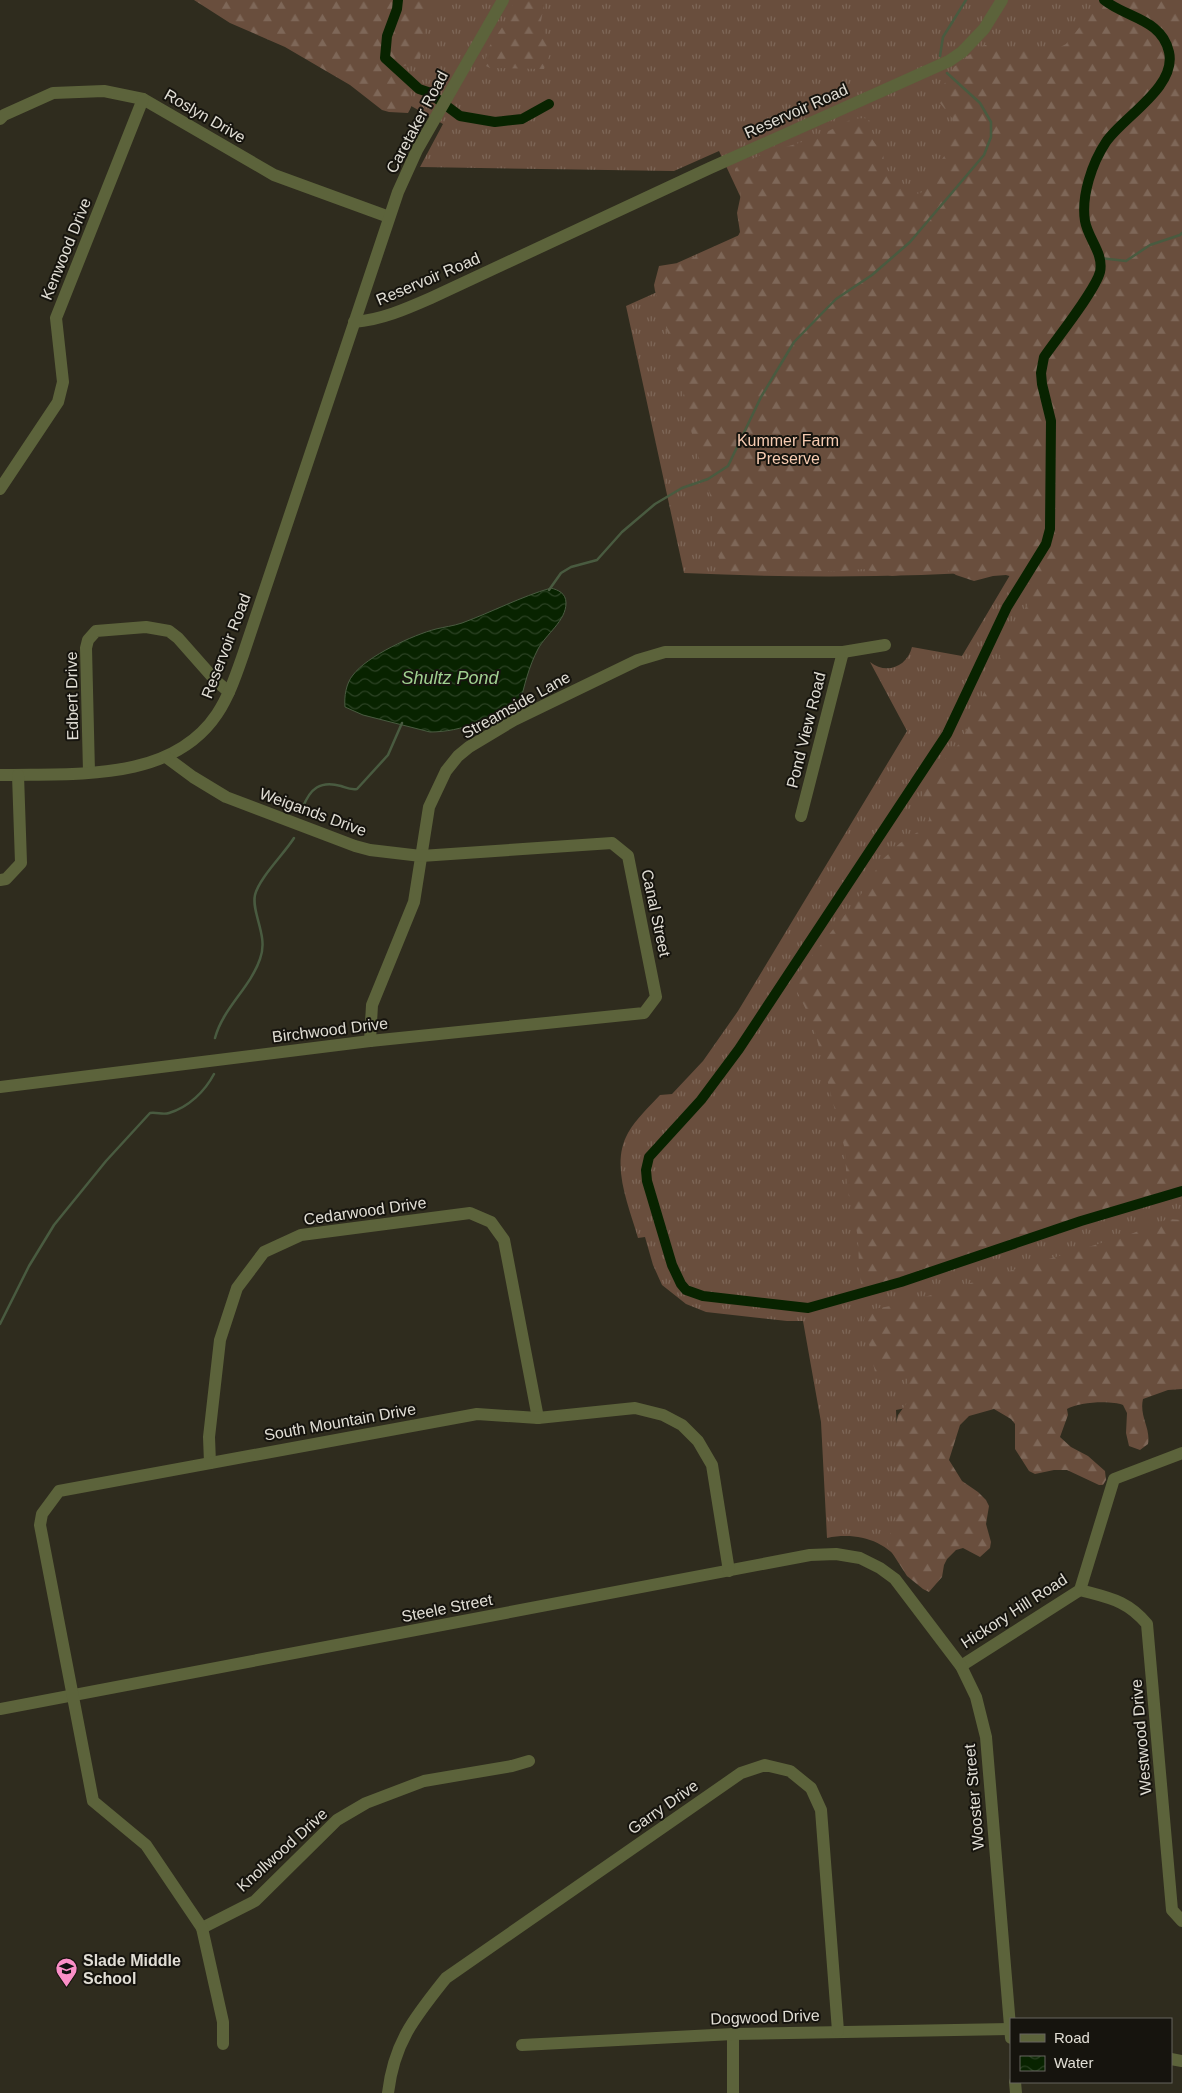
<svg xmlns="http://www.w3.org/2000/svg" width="1182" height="2093" viewBox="0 0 1182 2093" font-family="Arial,sans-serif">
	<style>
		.grass { fill: url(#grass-tufts) }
		.forest { fill: url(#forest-firs) }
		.water { fill: url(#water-waves); stroke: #495b40 }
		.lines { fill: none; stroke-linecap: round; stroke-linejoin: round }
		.stream { stroke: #495b40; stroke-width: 2.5 }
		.canal { stroke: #082300; stroke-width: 10 }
		.minor { stroke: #5c633b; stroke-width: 12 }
		.labels { text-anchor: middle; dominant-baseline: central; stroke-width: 4; stroke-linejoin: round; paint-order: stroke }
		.street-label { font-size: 16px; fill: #e1ded5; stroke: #16140e }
		.park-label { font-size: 16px; fill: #f7ccb2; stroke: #16140e }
		.poi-label { font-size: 16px; font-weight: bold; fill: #e1ded5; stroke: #16140e; text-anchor: start }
		.water-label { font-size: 18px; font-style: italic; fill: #a0d090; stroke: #16140e }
	</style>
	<defs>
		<pattern id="grass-tufts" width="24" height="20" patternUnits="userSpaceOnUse" patternTransform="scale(1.25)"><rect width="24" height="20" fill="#694e3d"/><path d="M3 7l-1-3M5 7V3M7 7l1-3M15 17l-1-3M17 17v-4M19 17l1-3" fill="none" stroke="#7e6758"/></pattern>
		<pattern id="forest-firs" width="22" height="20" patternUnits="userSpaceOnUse" patternTransform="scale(1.25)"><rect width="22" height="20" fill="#694e3d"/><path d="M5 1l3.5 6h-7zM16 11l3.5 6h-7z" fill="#7e6758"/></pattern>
		<pattern id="water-waves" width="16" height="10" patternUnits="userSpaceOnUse" patternTransform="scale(1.25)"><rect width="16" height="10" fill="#082300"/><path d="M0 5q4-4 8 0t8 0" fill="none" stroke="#2c4224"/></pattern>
	</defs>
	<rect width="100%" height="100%" fill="#2f2c1e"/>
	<path class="grass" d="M369 0H1182V1354L896 1410 903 1565C885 1540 857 1532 827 1538L821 1422 803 1321H787L706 1312 686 1304 662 1285 653 1265 645 1237 638 1238C629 1206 610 1165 628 1133 636 1119 649 1107 660 1095L672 1094 703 1061 738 1011 907 731 870 662C886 675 907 667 912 647L962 656 1013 570C904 578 794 578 684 573L626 306 684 280 677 263 755 228 719 151 674 171 420 167 443 124 335 63Z"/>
	<g class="forest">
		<path d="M194 0H442L426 22 420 59 416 64 404 66 398 69C397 86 422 92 408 113L389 112 382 110 350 85 285 47 230 23Z"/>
		<polygon points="514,0 545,0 541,21 551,51 544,69 490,68 484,65 489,47 507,20"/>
		<polygon points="1094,0 1182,0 1182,1188 1171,1189 1141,1198 868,1287 863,1286 861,1284 859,1267 858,1237 847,1188 845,1150 813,1024 796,989 796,976 862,893 882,860 900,843 921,830 929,820 930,808 923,796 924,783 932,773 959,744 972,720 1014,624 1033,597 1033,591 1031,585 1026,581 1006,575 993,576 974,581 956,575 950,571 944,570 892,576 863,569 843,571 730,572 721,563 716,551 710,495 690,427 681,377 655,291 654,285 659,266 684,262 737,238 740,232 737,213 741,194 735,176 735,169 740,164 763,154 815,138 852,119 864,118 869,120 872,126 872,139 883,154 885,167 899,185 915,194 921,193 930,176 945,155 946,143 953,125 952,118 940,103 936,92 945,83 954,67 978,48 984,45 995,45 1006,51 1030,48 1055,50 1066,44 1087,18"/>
		<path d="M1168 1219 1182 1220V1389L1168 1390 1143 1399C1139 1416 1151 1428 1148 1444L1140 1450 1129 1446 1126 1433 1127 1413 1123 1405C1111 1400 1078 1402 1067 1409L1068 1415 1060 1437 1071 1447 1088 1456 1105 1471 1106 1480 1103 1485H1099L1067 1470H1054L1035 1474 1029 1471 1015 1449V1424L1011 1419 994 1409 969 1416 960 1425 949 1460 962 1481 978 1492 986 1500 989 1506 986 1524 991 1542 990 1548 980 1557 963 1548 956 1550 947 1559 944 1565 942 1577 929 1592 923 1589 907 1576 889 1548 887 1542 898 1512 895 1487 897 1465 895 1428 898 1415 909 1400 908 1381 906 1375 899 1374 880 1376 875 1372 864 1321 865 1315 870 1310 905 1303 1131 1234Z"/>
	</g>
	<path class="water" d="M551 588C558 590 566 593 566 603 566 621 546 634 538 649 529 666 524 686 520 704 492 718 462 732 430 732L363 715 345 707C344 697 346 683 353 675 367 656 413 635 436 629 444 627 453 626 462 623 492 612 520 597 551 588Z"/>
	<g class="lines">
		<g class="stream">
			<polyline points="940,56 943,37 966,0"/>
			<polyline points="1100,258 1126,261 1150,245 1180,235 1182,233"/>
			<polyline points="549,590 561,573 571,567 597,560 622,532 655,504 682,488 708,479 728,466 761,397 794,342 836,299 872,275 910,242 984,155 991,137 991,122 980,103 947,73"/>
			<path d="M303 807C310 789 320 780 341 786 347 788 350 790 357 789L388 755 402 723"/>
			<path d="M215 1038C223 1008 250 988 260 959 269 936 251 913 255 895 259 878 284 854 294 838"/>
			<path d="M0 1324 29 1266 54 1225 106 1161 150 1113C157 1112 163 1115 169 1113 189 1107 205 1091 214 1074"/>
		</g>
		<g class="canal">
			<polyline points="398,0 397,9 387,36 385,58 419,89 428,92 460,116 495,122 522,119 549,104"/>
			<path d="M1104 0C1126 18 1162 19 1169 52 1177 87 1123 117 1106 142 1092 163 1081 196 1085 221 1088 239 1104 253 1100 272 1095 291 1057 338 1044 357L1041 373 1042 384 1051 421 1050 529 1046 544 1007 607 947 734 739 1049 701 1100 649 1157 646 1170 647 1181 672 1265 681 1284 686 1290 703 1296 808 1308 901 1282 1081 1221 1182 1191"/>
		</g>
		<g class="minor">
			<polyline points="0,119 4,115 53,93 104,91 143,99 274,175 389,217"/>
			<path d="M354 322C381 320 406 309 431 298L710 168 949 61 962 52 984 29 1002 0"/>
			<polyline points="0,489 58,402 63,382 56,318 143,99"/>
			<polyline points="89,772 86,648 88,640 96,631 146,627 169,631 178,638 216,681 229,692"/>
			<path d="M0 775C73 773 171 783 217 714 229 696 236 675 243 655L398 192 417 150 503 0"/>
			<polyline points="801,816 843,652"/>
			<polyline points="0,880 6,879 21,863 18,775"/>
			<polyline points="370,1041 372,1005 414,902 429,807 446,771 458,756 469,747 514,720 638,660 665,652 843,652 885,645"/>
			<polyline points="0,1087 370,1041 644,1013 656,997 628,856 612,843 421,856 370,850 355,846 226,797 193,777 166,757"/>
			<polyline points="210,1463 209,1437 220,1340 237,1288 264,1252 301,1235 470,1213 491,1222 504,1240 538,1418"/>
			<path d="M1080 1590C1109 1598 1127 1600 1147 1624L1172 1910 1182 1921"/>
			<polyline points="961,1666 1080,1590 1114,1479 1182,1453"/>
			<polyline points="0,1709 810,1555 836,1554 860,1558 880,1568 895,1579 961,1666 976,1697 986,1737 1011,2038"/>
			<polyline points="202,1928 255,1901 337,1820 366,1803 424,1781 512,1766 529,1761"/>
			<polyline points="733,2034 733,2093"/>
			<polyline points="223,2044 223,2022 202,1928 146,1845 93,1801 40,1525 42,1514 59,1491 477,1414 538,1418 635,1408 663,1415 682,1425 698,1441 712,1465 729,1571"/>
			<polyline points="522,2045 733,2034 1010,2029"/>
			<polyline points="1171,2059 1182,2061"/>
			<polyline points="1015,2082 1016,2093"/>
			<path d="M388 2093C394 2042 415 2017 446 1978L741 1773 765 1765 790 1771 811 1788 821 1810 838 2031"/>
		</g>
	</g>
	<defs>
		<symbol id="school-pin" viewBox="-11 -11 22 30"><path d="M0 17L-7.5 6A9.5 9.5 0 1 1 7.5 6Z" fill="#fa8fc7" stroke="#16140e"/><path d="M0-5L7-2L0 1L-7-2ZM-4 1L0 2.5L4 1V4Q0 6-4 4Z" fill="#111"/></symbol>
	</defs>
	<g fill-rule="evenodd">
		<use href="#school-pin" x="54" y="1956" width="25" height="34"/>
	</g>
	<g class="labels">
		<g class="street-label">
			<text transform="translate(796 111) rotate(-24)">Reservoir Road</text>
			<text transform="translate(205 116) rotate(30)">Roslyn Drive</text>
			<text transform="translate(417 122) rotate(-62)">Caretaker Road</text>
			<text transform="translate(66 249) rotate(-68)">Kenwood Drive</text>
			<text transform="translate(428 279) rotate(-23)">Reservoir Road</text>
			<text transform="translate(226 646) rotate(-69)">Reservoir Road</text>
			<text transform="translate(72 696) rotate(-91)">Edbert Drive</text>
			<text transform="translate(516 705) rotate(-29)">Streamside Lane</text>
			<text transform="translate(806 730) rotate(-76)">Pond View Road</text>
			<text transform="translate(313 812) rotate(20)">Weigands Drive</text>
			<text transform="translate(656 913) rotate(78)">Canal Street</text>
			<text transform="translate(330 1030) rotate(-7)">Birchwood Drive</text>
			<text transform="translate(365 1211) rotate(-8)">Cedarwood Drive</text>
			<text transform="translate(340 1422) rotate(-10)">South Mountain Drive</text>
			<text transform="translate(447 1608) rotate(-11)">Steele Street</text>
			<text transform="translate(1014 1611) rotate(-33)">Hickory Hill Road</text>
			<text transform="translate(1141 1737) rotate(-95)">Westwood Drive</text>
			<text transform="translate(974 1797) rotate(-95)">Wooster Street</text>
			<text transform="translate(663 1807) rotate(-35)">Garry Drive</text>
			<text transform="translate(282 1850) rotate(-42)">Knollwood Drive</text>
			<text transform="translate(765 2017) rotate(-2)">Dogwood Drive</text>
		</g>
		<g class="park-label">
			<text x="788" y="440">Kummer Farm<tspan x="788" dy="18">Preserve</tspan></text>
		</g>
		<g class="poi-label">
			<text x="83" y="1960">Slade Middle<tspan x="83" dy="18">School</tspan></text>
		</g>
		<g class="water-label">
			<text x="450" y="678">Shultz Pond</text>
		</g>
	</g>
	<rect x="1010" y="2018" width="162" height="65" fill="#16140e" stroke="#67655e"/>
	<rect x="1020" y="2034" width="25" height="8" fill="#5c633b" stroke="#67655e"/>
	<text x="1054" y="2043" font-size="15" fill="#e1ded5">Road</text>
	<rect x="1020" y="2056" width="25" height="15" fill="url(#water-waves)" stroke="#67655e"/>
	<text x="1054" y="2068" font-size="15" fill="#e1ded5">Water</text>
</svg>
